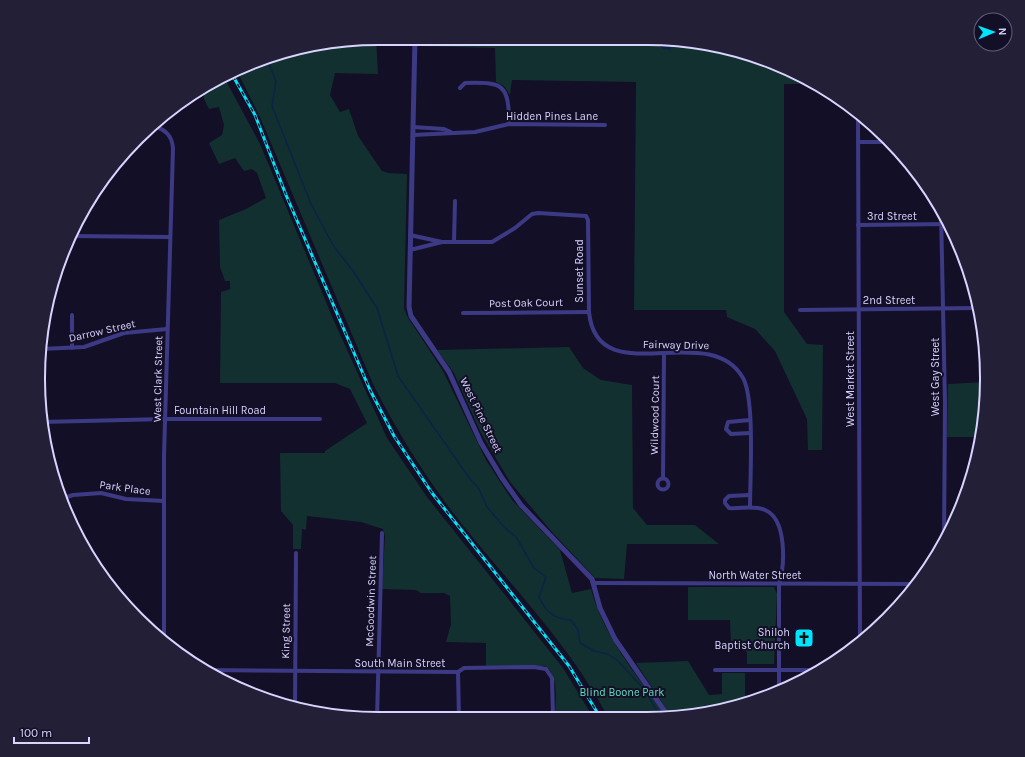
<svg xmlns="http://www.w3.org/2000/svg" width="1025" height="757" viewBox="0 0 1025 757" font-family="Karla,sans-serif">
	<style>
		.green { fill: #12302f }
		.water { fill: #0c2248 }
		.lines { fill: none; stroke-linecap: round; stroke-linejoin: round }
		.stream { stroke: #0c2248; stroke-width: 1.5 }
		.minor { stroke: #3d3a85; stroke-width: 4 }
		.tertiary { stroke: #3d3a85; stroke-width: 5 }
		.rail-casing { stroke: #00e5ff; stroke-width: 3 }
		.rail { stroke: #130f26; stroke-width: 1.5; stroke-dasharray: 4.5; stroke-linecap: butt }
		.labels { text-anchor: middle; dominant-baseline: central; stroke-width: 4; stroke-linejoin: round; paint-order: stroke }
		.street-label { font-size: 11px; fill: #d9d4ff; stroke: #130f26 }
		.poi-label { font-size: 11px; fill: #d9d4ff; stroke: #130f26; text-anchor: end }
		.park-label { font-size: 11px; fill: #5fe0c0; stroke: #130f26 }
		.rim { fill: none; stroke: #d9d4ff; stroke-width: 2 }
	</style>
	<rect width="100%" height="100%" fill="#130f26"/>
	<g class="green">
		<path d="M376 38 378 74 335 73 330 95 340 112 349 109 358 136 382 171 388 173 407 174 404 308 407 316 443 371 486 460 512 500 560 550 572 593 591 589C604 638 637 675 666 716L608 717C573 651 521 596 474 539 434 491 401 439 373 384L259 115 238 73 290 50Z"/>
		<polygon points="417,38 647,38 734,50 811,84 784,84 784,312 807,344 823,345 822,450 808,450 807,419 775,351 755,329 727,317 726,310 634,310 636,82 512,80 510,95 504,86 496,82 495,48 417,46"/>
		<path d="M225 79 260 144 334 321 387 438 427 497 563 668 593 717H555C555 701 560 676 545 666H486V643L446 642 451 624 450 596 444 593H421L416 590 382 589 385 536 383 529 361 522 307 516 306 530 302 529 301 549H293V525L281 511 280 453H325V451L367 423 350 389 335 383H220L221 292 230 289V281H225L220 267 219 220 246 209 266 198 257 173 252 169 244 171 235 158 219 164 209 143 222 135 224 125 219 107 209 109 204 99V89Z"/>
		<polygon points="569,347 583,368 601,380 632,385 633,508 647,525 695,525 719,544 627,544 624,579 595,578 552,532 510,482 481,433 454,373 437,350"/>
		<polygon points="985,382 984,423 981,437 947,437 948,384"/>
		<polygon points="688,587 774,587 777,594 774,664 747,664 747,652 731,644 730,620 688,620"/>
		<polygon points="688,661 709,695 722,694 722,673 745,673 745,702 691,716 671,716 636,663"/>
	</g>
	<polygon class="water" points="653,39 670,41 671,50 663,49"/>
	<g class="lines">
		<path class="stream" d="M267 60 276 81 272 106 311 204 333 245 353 271 377 308 398 376 470 479 479 489 487 507 505 528 516 537 534 568 546 577 539 597C546 612 554 619 571 620L578 630 580 643 594 651 608 654 618 661 644 689 660 716"/>
		<g class="minor">
			<path d="M460 88 465 83C503 82 509 84 509 124"/>
			<polyline points="858,116 860,643"/>
			<path d="M154 126C166 130 172 136 173 148L164 456V642"/>
			<polyline points="413,127 444,129 451,132"/>
			<polyline points="413,135 475,132 509,124 605,125"/>
			<polyline points="858,142 886,142"/>
			<polyline points="941,211 945,403 944,543"/>
			<polyline points="858,225 950,224"/>
			<polyline points="410,235 442,242"/>
			<polyline points="71,236 170,237"/>
			<polyline points="454,242 455,201"/>
			<path d="M410 250 442 242H492L515 228 532 214 538 213 586 216 588 220 589 312C597 394 709 318 743 378 755 399 750 479 750 507"/>
			<polyline points="800,310 978,308"/>
			<polyline points="463,313 589,312"/>
			<polyline points="72,348 72,315"/>
			<polyline points="41,349 84,347 124,333 167,329"/>
			<polyline points="750,420 728,422 726,429 731,434 750,433"/>
			<polyline points="41,422 166,419 320,419"/>
			<polyline points="663,478 664,353"/>
			<circle cx="663" cy="484" r="5.5"/>
			<path d="M750 495 729 496 725 500V503L729 508C741 509 754 505 765 510 787 519 785 565 779 584V692"/>
			<polyline points="61,499 73,495 101,493 126,499 164,501"/>
			<polyline points="593,583 916,584"/>
			<polyline points="203,670 458,672 464,668 534,667 546,669 552,678 553,717"/>
			<polyline points="715,670 817,670"/>
			<polyline points="458,672 459,718"/>
			<polyline points="295,708 296,553"/>
			<polyline points="377,718 382,533"/>
		</g>
		<polyline class="tertiary" points="415,38 409,307 411,316 449,372 481,443 502,478 521,505 592,579 600,608 615,639 668,716"/>
		<defs>
			<polyline id="rail" points="233,76 255,115 286,195 370,390 394,436 432,493 569,666 600,717"/>
		</defs>
		<use href="#rail" class="rail-casing"/>
		<use href="#rail" class="rail"/>
	</g>
	<defs>
		<symbol id="church-square" viewBox="-11 -11 22 22"><rect x="-9" y="-9" width="18" height="18" rx="4" fill="#00e5ff" stroke="#130f26"/><path d="M-1.2-6h2.4v3.5h3.3v2.4h-3.3V6h-2.4V-.1h-3.3v-2.4h3.3Z" fill="#111"/></symbol>
	</defs>
	<g fill-rule="evenodd">
		<use href="#church-square" x="793" y="627" width="22" height="22"/>
	</g>
	<g class="labels">
		<g class="street-label">
			<text x="552" y="116">Hidden Pines Lane</text>
			<text x="892" y="216">3rd Street</text>
			<text transform="translate(579 271) rotate(-90)">Sunset Road</text>
			<text x="889" y="300">2nd Street</text>
			<text transform="translate(526 303) rotate(-1)">Post Oak Court</text>
			<text transform="translate(102 331) rotate(-13)">Darrow Street</text>
			<text transform="translate(676 345) rotate(1)">Fairway Drive</text>
			<text transform="translate(935 377) rotate(-90)">West Gay Street</text>
			<text transform="translate(158 379) rotate(-89)">West Clark Street</text>
			<text transform="translate(850 379) rotate(-90)">West Market Street</text>
			<text x="220" y="410">Fountain Hill Road</text>
			<text transform="translate(481 415) rotate(64)">West Pine Street</text>
			<text transform="translate(655 415) rotate(-89)">Wildwood Court</text>
			<text transform="translate(125 488) rotate(8)">Park Place</text>
			<text x="755" y="575">North Water Street</text>
			<text transform="translate(371 601) rotate(-88)">McGoodwin Street</text>
			<text transform="translate(286 631) rotate(-89)">King Street</text>
			<text x="400" y="663">South Main Street</text>
		</g>
		<g class="poi-label">
			<text x="790" y="632">Shiloh<tspan x="790" dy="13">Baptist Church</tspan></text>
		</g>
		<g class="park-label">
			<text x="622" y="692">Blind Boone Park</text>
		</g>
	</g>
	<path d="M0 0H1025V757H0ZM378 45H647A333 333 0 0 1 980 378V379A333 333 0 0 1 647 712H378A333 333 0 0 1 45 379V378A333 333 0 0 1 378 45Z" fill="#231f37" fill-rule="evenodd"/>
	<path class="rim" d="M378 45H647A333 333 0 0 1 980 378V379A333 333 0 0 1 647 712H378A333 333 0 0 1 45 379V378A333 333 0 0 1 378 45Z"/>
	<g transform="translate(993 32) rotate(88)"><circle r="19" fill="#130f26" stroke="#625e7d"/>
	<path d="M0-3L7 15L0 10L-7 15Z" fill="#00e5ff"/>
	<text y="-6" font-size="11" font-weight="bold" text-anchor="middle" fill="#d9d4ff">N</text>
	</g>
	<path d="M14 737v6h75v-6" fill="none" stroke="#d9d4ff" stroke-width="2"/>
	<text x="20" y="737" font-size="12" fill="#d9d4ff" stroke="#130f26" stroke-width="3" paint-order="stroke">100 m</text>
</svg>
